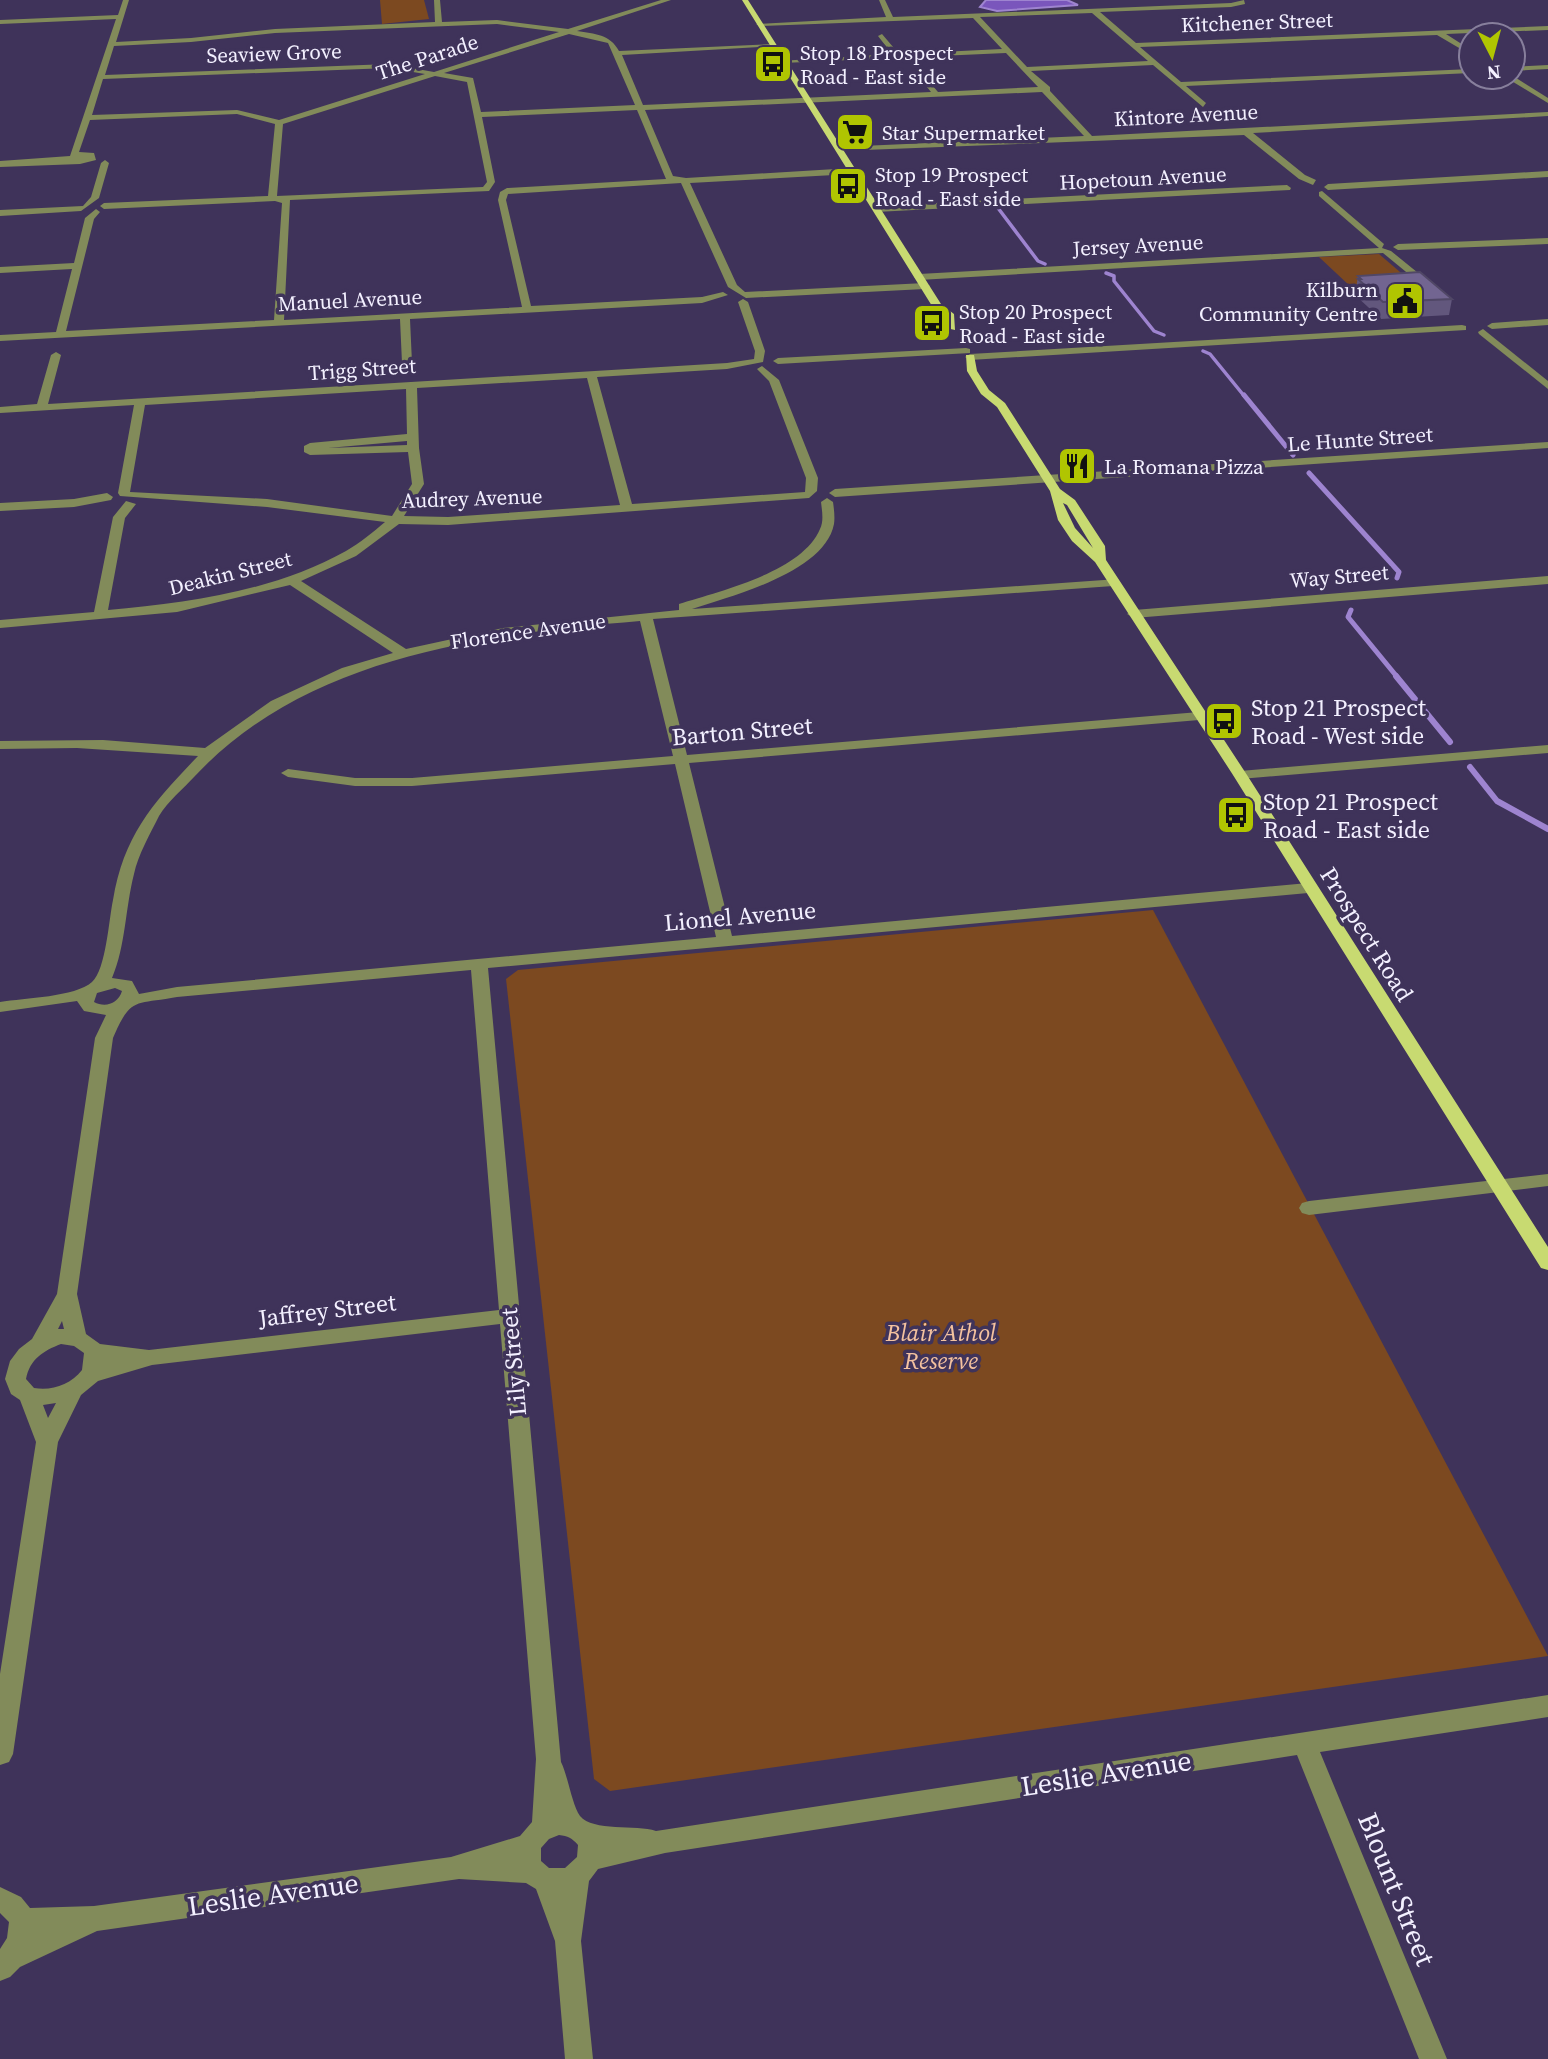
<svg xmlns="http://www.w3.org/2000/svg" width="1548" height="2059" viewBox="0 0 1548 2059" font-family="'Source Serif 4',serif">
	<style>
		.green { fill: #7c4920 }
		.water { fill: #7a56bc; stroke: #9e84d0; stroke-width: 2 }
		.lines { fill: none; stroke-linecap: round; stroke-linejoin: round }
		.stream-far2 { stroke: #9e84d0; stroke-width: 3.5 }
		.stream-far1 { stroke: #9e84d0; stroke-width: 5 }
		.stream { stroke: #9e84d0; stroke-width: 6 }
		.minor { fill: #828b5a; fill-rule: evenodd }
		.major { fill: #c8da71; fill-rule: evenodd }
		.wall { fill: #62577d }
		.building { fill: #726591; stroke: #504766; stroke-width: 2 }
		.labels { text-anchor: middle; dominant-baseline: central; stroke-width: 7; stroke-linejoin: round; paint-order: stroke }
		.far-street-label { font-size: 21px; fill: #f3f0ff; stroke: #3f335a }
		.far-poi-label { font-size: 21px; fill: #f3f0ff; stroke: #3f335a; text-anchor: start }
		.poi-label { font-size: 24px; fill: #f3f0ff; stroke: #3f335a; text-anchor: start }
		.street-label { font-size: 24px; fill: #f3f0ff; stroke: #3f335a }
		.park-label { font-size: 24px; font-style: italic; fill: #f4c29f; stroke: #3f335a }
		.near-street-label { font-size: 28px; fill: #f3f0ff; stroke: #3f335a }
	</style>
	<rect width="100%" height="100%" fill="#3f335a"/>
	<g class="green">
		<polygon points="380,0 424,0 429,19 382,24"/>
		<polygon points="1379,254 1414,284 1352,288 1319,257"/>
		<polygon points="1153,910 1548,1656 610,1791 594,1779 506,979 518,970"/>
	</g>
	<polygon class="water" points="986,0 1067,0 1078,5 997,11 980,7"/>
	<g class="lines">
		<g class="stream-far2">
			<polyline points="998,208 1038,261 1045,264"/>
			<polyline points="1106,273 1114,276 1114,281 1154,331 1164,335"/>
			<polyline points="1203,351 1210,354 1245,397"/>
		</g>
		<g class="stream-far1">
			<polyline points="1244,395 1293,455"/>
			<polyline points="1309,473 1399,572 1397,578"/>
			<polyline points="1351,610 1348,617 1398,678"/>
		</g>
		<g class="stream">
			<polyline points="1396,676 1450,742"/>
			<polyline points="1470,767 1497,801 1548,829"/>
		</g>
		<g class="minor">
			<path d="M123 0H129L116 42 191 38 275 29 435 22 434 0H440L442 22 497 20 568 29 661 0H671L577 31C595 34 610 34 619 51L774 44 778 46 622 55 643 105 931 92 915 72 919 70 938 92 1038 87 1006 53 783 63 779 61 892 54 878 36 882 34 899 54 1002 49 973 18 760 26 756 24 886 17 879 0H885L893 17 1231 3 1244 0 1245 4 1231 7 1100 12 1136 43 1548 26V30L1446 34 1471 50V55L1437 35 1140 47 1181 82 1471 69V73L1186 86 1206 103 1203 107 1153 65 1031 71 1050 87V91L1092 136 1548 112V116L1253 133 1305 175 1316 180 1313 185 1299 179 1244 135 839 151 835 149 839 147 1084 136 1042 92 645 110 673 176 686 178 852 168 856 171 852 174 690 183 737 285 745 292 925 283 930 286 925 289 746 298 728 287 681 183 508 194 506 200 531 306 702 297 723 292 728 295 702 303 410 319 412 363 407 366 402 363 400 319 0 341V335L56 332 72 269 0 273V267L74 263 85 218 96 209 100 212 94 219 66 331 274 320 282 203 275 201 104 209 100 206 104 203 268 196 275 124 237 114 90 120 79 152 94 153 96 160 80 164 0 167V161L70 156 116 19 0 24V20L118 15ZM1092 13 1148 61 1027 67 980 17ZM497 24 559 32 434 72 389 64 105 75 114 46 191 42 275 33ZM569 34 608 43 635 105 481 112 473 78 444 73ZM389 68 425 74 279 120 237 110 92 115 103 79ZM435 76 467 82 487 182 483 187 277 196 283 124ZM637 110 666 179 507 188 500 192 498 200 522 307 284 320 290 200 489 191 495 182 482 117Z"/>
			<polygon points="1548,65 1548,69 1513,71 1513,67"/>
			<polygon points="1513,76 1548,98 1548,103 1505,77"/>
			<polygon points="105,160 109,163 99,198 81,211 0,216 0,210 83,206 91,197 101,163"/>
			<polygon points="1548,171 1548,177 1328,190 1324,187 1328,184"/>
			<polygon points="1287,185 1291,188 1290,190 876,212 872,209 876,206"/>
			<polygon points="1322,191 1384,244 1382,248 1391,251 1428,281 1428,285 1422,285 1383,253 919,280 914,277 919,274 1379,248 1319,196 1319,192"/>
			<polygon points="1548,238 1548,244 1398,250 1393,247 1398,244"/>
			<path d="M743 299 748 302 765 351 763 362 727 369 597 377 632 504 805 492 806 478 769 381 757 369 762 366 779 380 818 478 817 491 809 498 448 525 399 524 356 556 301 581 406 649 503 628 679 610V604C720 591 802 572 820 529 824 521 822 511 821 502L827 498 833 502C834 509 835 517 834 524 825 572 732 596 692 609L1118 579 1119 582 1113 586 653 619 687 755 1199 712 1206 716 1199 720 689 763 732 936 1308 883 1316 888 1308 893 488 968 561 1762C568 1776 572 1805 580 1816 593 1832 636 1824 656 1831L1548 1695V1717L1320 1752 1447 2059H1419L1297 1755 665 1853 598 1869 589 1881 581 1941 593 2059H565L555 1941 536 1889 526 1883 459 1879 97 1931 20 1967 10 1977 0 1981V1949L7 1938 9 1922 0 1913V1887L21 1897 30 1908 94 1906 451 1857 520 1836 532 1822 536 1759 500 1324 152 1365 98 1381 81 1395 58 1442 13 1754 9 1762 0 1765V1674L36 1442 20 1400 11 1394 5 1379 10 1361 19 1349 32 1339 57 1294 95 1038 106 1015 84 1011 77 1001 0 1012V1002C25 998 75 997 92 982 106 970 109 918 113 900 124 834 154 802 198 756L77 748 0 749V741L103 740 205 748 271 701 342 668 393 653 290 585 177 612 0 628V620L94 612 113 517 126 501 136 504 125 518 108 610C189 603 274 591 346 551 360 543 373 532 385 522L267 507 120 496 118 493 134 405 0 413V407L37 404 51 355 56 352 61 355 48 404 727 363 754 359 755 351 738 302ZM587 378 620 505 448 517 404 516 424 484 419 448 417 388ZM406 389 407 434 310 443 304 446V452L310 455 408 452 412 484 392 516 267 499 130 492 145 405ZM407 441V445L328 448ZM640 621 673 756 412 778H355L288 769 281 773 288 777 355 786H412L675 764 716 937 177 987 139 994 132 981 112 978C126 945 125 909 134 874 138 855 150 834 159 816 168 801 183 789 195 776 307 656 485 634 640 621ZM471 970 499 1310 149 1350 100 1344 86 1334 77 1294 113 1038C131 996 135 1005 177 997ZM115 988 122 991C118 1004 105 1008 94 1002L97 993ZM62 1321 64 1329H58ZM61 1344 74 1346 84 1353 82 1370C70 1385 52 1391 34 1388L26 1379C30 1359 43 1351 61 1344ZM56 1403 48 1418 43 1405ZM559 1835C568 1836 572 1838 578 1845L577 1857 565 1868H549L541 1861V1848L549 1839Z"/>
			<polygon points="1548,319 1548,325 1492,329 1487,326 1492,323"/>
			<polygon points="1462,325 1466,326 1466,330 970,360 965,357 970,354"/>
			<polygon points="1483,329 1548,381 1548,389 1479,334 1478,332"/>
			<polygon points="966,348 970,349 970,353 778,364 773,361 778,358"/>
			<polygon points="1548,442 1548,448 835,497 829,493 835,489"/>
			<polygon points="107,493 113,497 111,500 74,507 0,511 0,503 74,499"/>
			<polygon points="1548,576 1548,584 1134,618 1127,614 1134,610"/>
			<polygon points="1548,745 1548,753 1240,779 1233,775 1240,771"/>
			<polygon points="1548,1174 1548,1186 1309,1215 1302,1213 1299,1208 1302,1203 1309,1201"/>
		</g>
		<g class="major">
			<polygon points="742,0 748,0 941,304 954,314 955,330 946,328 944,315 932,306"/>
			<path d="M966 355H974L977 371 989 390 1005 403 1060 489 1075 500 1105 546 1106 560 1247 775 1548 1247V1270L1541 1268 1233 775 1095 562 1072 541 1058 520 1050 491 997 407 981 394 967 371ZM1063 503 1067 505 1093 548 1075 528Z"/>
		</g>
	</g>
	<polygon class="wall" points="1358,276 1452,299 1449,315 1381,319 1355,295"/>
	<polygon class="building" points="1420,272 1452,299 1383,302 1358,279 1361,279 1358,276"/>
	<defs>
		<symbol id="bus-square" viewBox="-11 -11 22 22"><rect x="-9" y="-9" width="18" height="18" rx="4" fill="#b0c501" stroke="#3f335a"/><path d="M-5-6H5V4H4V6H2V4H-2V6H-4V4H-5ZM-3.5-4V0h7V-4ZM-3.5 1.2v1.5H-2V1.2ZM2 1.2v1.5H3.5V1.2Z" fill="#111"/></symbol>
		<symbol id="supermarket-square" viewBox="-11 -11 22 22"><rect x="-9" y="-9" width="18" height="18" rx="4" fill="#b0c501" stroke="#3f335a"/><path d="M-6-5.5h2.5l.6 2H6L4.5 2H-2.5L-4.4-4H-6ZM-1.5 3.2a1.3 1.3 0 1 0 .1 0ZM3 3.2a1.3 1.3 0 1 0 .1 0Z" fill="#111"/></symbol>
		<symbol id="civic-square" viewBox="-11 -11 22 22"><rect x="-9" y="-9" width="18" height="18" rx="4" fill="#b0c501" stroke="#3f335a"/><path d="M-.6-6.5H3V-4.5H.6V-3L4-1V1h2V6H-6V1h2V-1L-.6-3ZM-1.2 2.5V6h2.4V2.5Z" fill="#111"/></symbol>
		<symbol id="restaurant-square" viewBox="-11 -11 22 22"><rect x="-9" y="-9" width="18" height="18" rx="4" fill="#b0c501" stroke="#3f335a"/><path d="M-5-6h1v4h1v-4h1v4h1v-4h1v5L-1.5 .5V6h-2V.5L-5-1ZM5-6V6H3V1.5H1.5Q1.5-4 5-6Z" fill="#111"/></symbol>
	</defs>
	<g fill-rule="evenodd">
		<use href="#bus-square" x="751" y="42" width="44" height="44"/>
		<use href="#supermarket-square" x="833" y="110" width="44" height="44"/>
		<use href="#bus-square" x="826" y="164" width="44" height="44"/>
		<use href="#civic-square" x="1383" y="279" width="44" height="44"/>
		<use href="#bus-square" x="910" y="301" width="44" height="44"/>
		<use href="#restaurant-square" x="1055" y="444" width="44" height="44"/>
		<use href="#bus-square" x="1202" y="699" width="44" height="44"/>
		<use href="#bus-square" x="1214" y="793" width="44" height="44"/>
	</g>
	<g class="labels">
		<g class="far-street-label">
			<text transform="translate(1257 22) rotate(-2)">Kitchener Street</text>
			<text transform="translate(274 53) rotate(-2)">Seaview Grove</text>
			<text transform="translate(427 57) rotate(-18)">The Parade</text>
			<text transform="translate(1186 115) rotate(-3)">Kintore Avenue</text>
			<text transform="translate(1143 178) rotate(-3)">Hopetoun Avenue</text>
			<text transform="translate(1138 245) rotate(-3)">Jersey Avenue</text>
			<text transform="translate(350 300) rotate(-3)">Manuel Avenue</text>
			<text transform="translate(362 369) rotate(-4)">Trigg Street</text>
			<text transform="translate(1360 439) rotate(-4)">Le Hunte Street</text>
			<text transform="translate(472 498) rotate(-2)">Audrey Avenue</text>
			<text transform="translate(230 573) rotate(-14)">Deakin Street</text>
			<text transform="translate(1339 576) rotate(-5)">Way Street</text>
			<text transform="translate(528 631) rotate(-8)">Florence Avenue</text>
		</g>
		<g class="far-poi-label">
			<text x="800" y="52">Stop 18 Prospect<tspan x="800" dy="24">Road - East side</tspan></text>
			<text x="882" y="132">Star Supermarket</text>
			<text x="875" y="174">Stop 19 Prospect<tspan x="875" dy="24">Road - East side</tspan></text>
			<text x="1378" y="289" text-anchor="end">Kilburn<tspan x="1378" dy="24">Community Centre</tspan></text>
			<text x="959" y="311">Stop 20 Prospect<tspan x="959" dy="24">Road - East side</tspan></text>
			<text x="1104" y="466">La Romana Pizza</text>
		</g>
		<g class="poi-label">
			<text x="1251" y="707">Stop 21 Prospect<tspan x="1251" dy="28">Road - West side</tspan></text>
			<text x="1263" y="801">Stop 21 Prospect<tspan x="1263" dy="28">Road - East side</tspan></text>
		</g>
		<g class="street-label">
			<text transform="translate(742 731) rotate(-5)">Barton Street</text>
			<text transform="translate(740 916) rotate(-5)">Lionel Avenue</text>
			<text transform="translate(1367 934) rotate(58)">Prospect Road</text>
			<text transform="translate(327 1310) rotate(-7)">Jaffrey Street</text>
			<text transform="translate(513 1362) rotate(-95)">Lily Street</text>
		</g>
		<g class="park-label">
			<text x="941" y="1332">Blair Athol<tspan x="941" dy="28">Reserve</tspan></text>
		</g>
		<g class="near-street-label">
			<text transform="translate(1106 1773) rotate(-9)">Leslie Avenue</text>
			<text transform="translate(1397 1889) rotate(68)">Blount Street</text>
			<text transform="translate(273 1894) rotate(-8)">Leslie Avenue</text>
		</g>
	</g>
	<g transform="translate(1492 56) rotate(174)"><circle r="33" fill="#3f335a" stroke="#877f9c" stroke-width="2"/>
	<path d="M0-5L12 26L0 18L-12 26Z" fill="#b0c501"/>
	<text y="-10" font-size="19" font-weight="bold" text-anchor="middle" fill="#f3f0ff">N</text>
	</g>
</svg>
